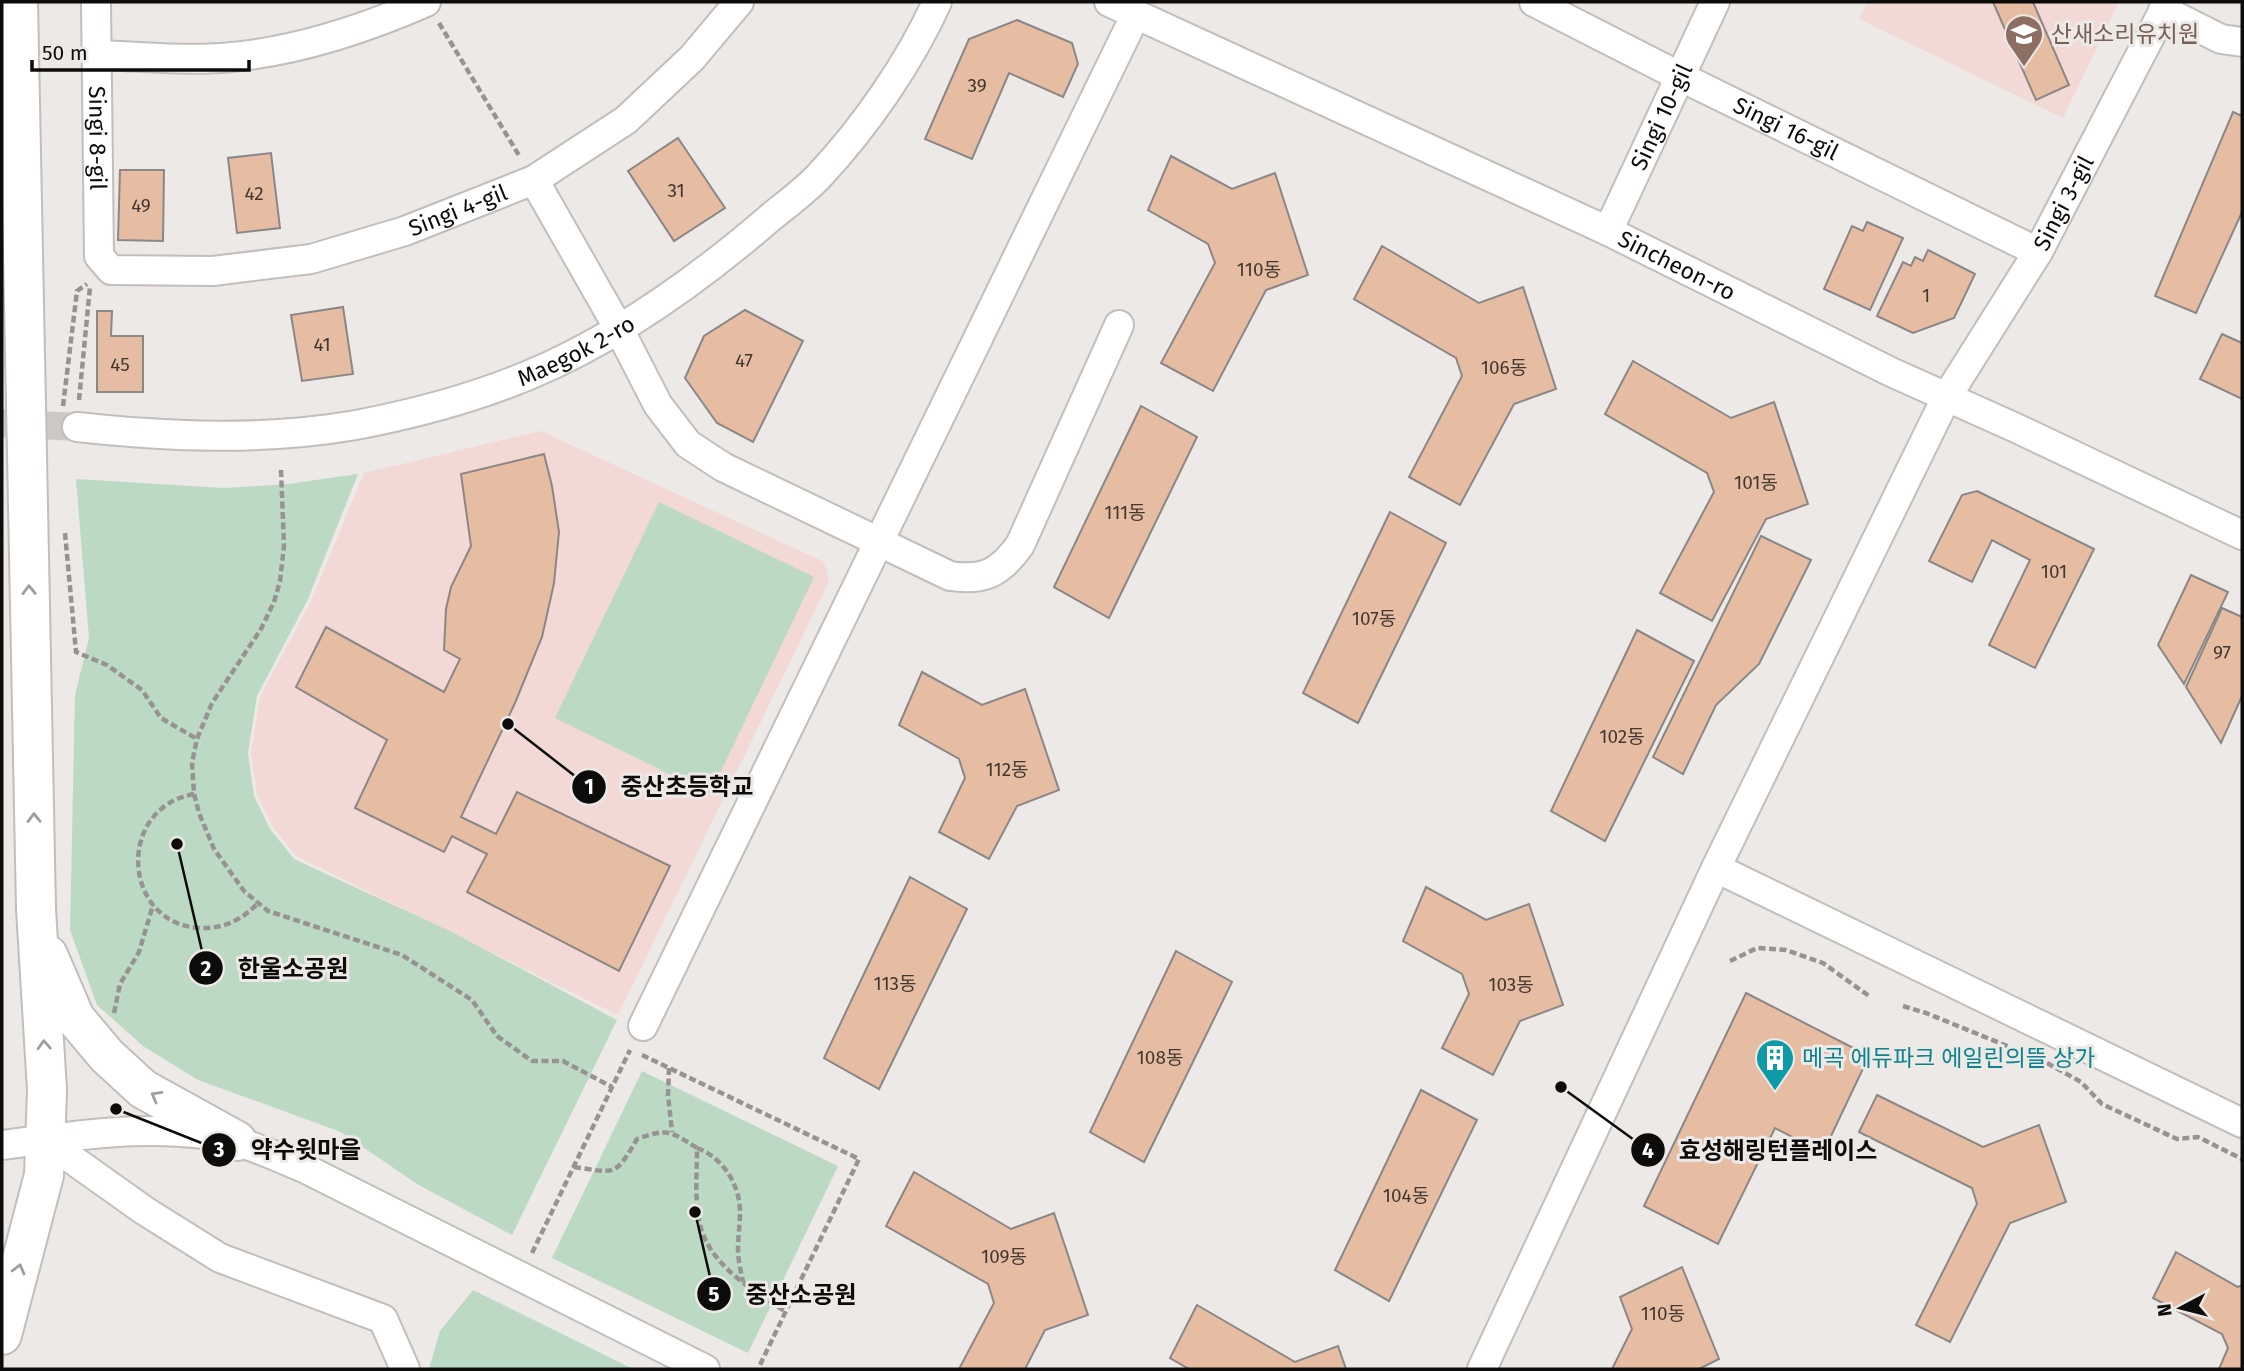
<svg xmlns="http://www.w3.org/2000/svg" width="2244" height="1371" viewBox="0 0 2244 1371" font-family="'Fira Sans','Noto Sans KR',sans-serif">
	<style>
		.education { fill: #f3d9d5 }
		.green { fill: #bcd9c3 }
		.building { fill: #e6bda3; stroke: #8a8786; stroke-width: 2 }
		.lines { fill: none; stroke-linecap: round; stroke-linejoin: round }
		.minor-tunnel { stroke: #cbc8c6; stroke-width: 28; stroke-dasharray: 28 14; stroke-linecap: butt }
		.minor-casing { stroke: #c1bebc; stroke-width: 32 }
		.highway-casing { stroke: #c1bebc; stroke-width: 42 }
		.path { stroke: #969392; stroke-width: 4.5; stroke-dasharray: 7 3.5; stroke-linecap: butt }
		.minor { stroke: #fff; stroke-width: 28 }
		.highway { stroke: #fff; stroke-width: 38 }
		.oneway { stroke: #9e9e9d }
		.labels { text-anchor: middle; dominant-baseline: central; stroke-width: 6; stroke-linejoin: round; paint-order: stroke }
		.number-label { font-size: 19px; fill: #433831 }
		.education-label { font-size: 23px; fill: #785e54; stroke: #ece9e7; text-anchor: start }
		.street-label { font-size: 23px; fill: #0d0c0b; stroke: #ece9e7 }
		.culture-label { font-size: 23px; fill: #0d838f; stroke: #ece9e7; text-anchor: start }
		.leader { fill: none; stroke: #0d0c0b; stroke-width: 2.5 }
		.callout-dot { fill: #0d0c0b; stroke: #ece9e7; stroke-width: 2.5 }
		.mark-label { font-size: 21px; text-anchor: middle; font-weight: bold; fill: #fff }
		.callout-label { font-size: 24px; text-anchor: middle; font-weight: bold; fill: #0d0c0b; stroke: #ece9e7; stroke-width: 6; stroke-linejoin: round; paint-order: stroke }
	</style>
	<rect width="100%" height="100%" fill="#ece9e7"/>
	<g class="education">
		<polygon points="1867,2 2119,2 2063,118 1859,19"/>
		<polygon points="541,431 824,562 829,582 618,1015 296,856 273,827 257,795 251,752 260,697 311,601 364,473"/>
	</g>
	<g class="green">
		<polygon points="358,474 308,599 257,696 248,753 254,796 270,829 294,859 452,932 617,1020 512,1235 417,1184 341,1132 198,1080 143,1046 97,1005 70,930 75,695 89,638 76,479 224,488 288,484"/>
		<polygon points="659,502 814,577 710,794 555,718"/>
		<polygon points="642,1071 838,1166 748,1353 552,1258"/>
		<polygon points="473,1290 633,1369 429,1369 440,1331"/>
	</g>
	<g class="building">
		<polygon points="1993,2 2033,2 2069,85 2036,100"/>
		<polygon points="1017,20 1072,43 1078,64 1063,97 1009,73 972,159 925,139 969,39"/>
		<polygon points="2233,112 2242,116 2242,212 2196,313 2155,296"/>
		<polygon points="678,138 725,208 674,241 628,171"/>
		<polygon points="271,153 280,228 237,233 228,158"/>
		<polygon points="1171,156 1232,189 1275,173 1308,275 1266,290 1213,391 1161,363 1215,263 1208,244 1148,210"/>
		<polygon points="120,170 164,170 163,241 118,240"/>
		<polygon points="1867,222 1903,238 1870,310 1824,289 1852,226 1863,231"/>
		<polygon points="1382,246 1479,303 1523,287 1556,389 1514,404 1460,505 1409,477 1462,376 1456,358 1354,299"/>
		<polygon points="1928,250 1975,274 1954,318 1913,333 1877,316 1903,262 1911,266 1915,257 1923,261"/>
		<polygon points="343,307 353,374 302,381 291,315"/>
		<polygon points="745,310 803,341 753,442 717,423 685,378 704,336"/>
		<polygon points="97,311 112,311 111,336 143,336 143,392 97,392"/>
		<polygon points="2222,334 2242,343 2242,399 2200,379"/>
		<polygon points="1633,361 1731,418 1774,402 1808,504 1766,519 1712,621 1660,593 1714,492 1707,473 1605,414"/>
		<polygon points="1141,406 1197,437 1109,618 1054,587"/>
		<polygon points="544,454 552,486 559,532 554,583 542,637 515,703 461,817 496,834 517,792 670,866 619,971 467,892 487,854 452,836 444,852 355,808 387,740 296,687 326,627 444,692 460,659 444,650 446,609 451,587 471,546 461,474"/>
		<polygon points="1977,491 2094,549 2035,668 1989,645 2030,560 1992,540 1972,582 1929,561 1962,495"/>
		<polygon points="1390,512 1446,543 1358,723 1303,693"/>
		<polygon points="1761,536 1811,560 1759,664 1716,705 1683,774 1653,757"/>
		<polygon points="2191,575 2228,592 2184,684 2158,645"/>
		<polygon points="2222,608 2242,617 2242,696 2221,743 2186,687"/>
		<polygon points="1637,630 1694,661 1605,841 1551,811"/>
		<polygon points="922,672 982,705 1025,689 1059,790 1017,806 989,859 939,832 965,778 959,759 899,725"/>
		<polygon points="910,877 967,909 879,1089 824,1058"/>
		<polygon points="1426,887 1486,920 1529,904 1563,1005 1520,1021 1493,1075 1442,1048 1469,994 1462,974 1403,941"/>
		<polygon points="1176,951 1232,982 1144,1162 1090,1132"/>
		<polygon points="1746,993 1869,1056 1823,1153 1775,1128 1718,1244 1644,1206"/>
		<polygon points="1421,1090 1477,1120 1389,1301 1335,1270"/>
		<polygon points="1877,1095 1983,1147 2039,1125 2066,1202 2010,1223 1950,1342 1916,1325 1977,1204 1972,1188 1859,1132"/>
		<polygon points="914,1172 1011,1229 1054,1213 1088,1315 1045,1330 1025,1369 959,1369 994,1303 988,1284 886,1226"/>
		<polygon points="2176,1252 2238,1287 2242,1285 2242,1369 2219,1369 2228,1348 2222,1334 2153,1298"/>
		<polygon points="1682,1267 1719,1359 1699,1369 1612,1369 1632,1329 1620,1297"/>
		<polygon points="1197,1305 1295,1362 1338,1346 1346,1369 1189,1369 1170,1358"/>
	</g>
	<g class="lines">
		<polyline class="minor-tunnel" points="2,423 77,427"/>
		<defs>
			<g id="minor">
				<path id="s1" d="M96 2 99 256 111 270 213 271 311 259 405 231 534 180 626 120 692 58 739 2"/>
				<path id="s2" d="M1109 2 1608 231 1891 372 2016 428 2242 535"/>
				<path id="s3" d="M1534 2 1679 76 2038 252"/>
				<polyline points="2163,10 2221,39 2242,42"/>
				<path d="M98 55C138 56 181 61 221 58 292 53 362 30 426 2"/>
				<path d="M534 180 619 329 658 405 688 444 723 467 950 576C984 581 1000 573 1020 545L1119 325"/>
				<path id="s4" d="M1608 231 1715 2"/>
				<path id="s5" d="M77 427C171 437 263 441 356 425 414 414 474 398 529 375 618 338 698 280 771 217 787 204 805 191 819 176 865 127 910 62 937 2"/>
				<polyline points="1716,868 2242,1123"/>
				<polyline points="643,1026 1136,14"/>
				<polyline points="45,1140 145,1211 220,1258 383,1319 405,1369"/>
				<path d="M2 1145C72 1136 171 1120 238 1142 261 1149 282 1159 304 1168L705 1369"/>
				<path id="s6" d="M1482 1369 1716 868 1946 398 2038 252 2168 2"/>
			</g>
			<g id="highway">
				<polyline points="48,955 75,1018 107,1056 143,1089 237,1141"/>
				<polyline points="2,1335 44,1175 47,1090 36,909 18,2"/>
			</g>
		</defs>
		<use href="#minor" class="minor-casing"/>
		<use href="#highway" class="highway-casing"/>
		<g class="path">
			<polyline points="439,23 520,157"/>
			<polyline points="79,400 90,287"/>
			<polyline points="63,406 77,291 87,284"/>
			<polyline points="281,470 284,546 280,581 274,602 261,629 212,703 197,739 192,763 194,794 199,813 214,849 244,891 268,911 402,955 472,1000 497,1036 532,1061 563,1061 612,1087"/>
			<polyline points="65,533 76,652 107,665 142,690 161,718 197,739"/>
			<path d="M194 794C115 808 122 925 201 928 224 929 243 919 258 903"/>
			<polyline points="1730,961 1757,948 1786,950 1823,963 1869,996"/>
			<polyline points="1903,1006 1926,1013 2039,1059"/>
			<polyline points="114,1013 120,984 139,952 153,905"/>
			<polyline points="642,1055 859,1159 759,1367"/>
			<polyline points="2047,1063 2081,1082 2102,1104 2177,1139 2198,1137 2242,1159"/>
			<polyline points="669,1068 668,1095 672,1132"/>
			<path d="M697 1148C722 1157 740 1184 740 1212 740 1224 738 1237 738 1250 738 1260 741 1272 743 1282"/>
			<path d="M574 1167C616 1173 615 1177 637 1139 668 1128 670 1131 697 1148 697 1170 695 1193 698 1214 704 1263 749 1287 786 1312"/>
			<polyline points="532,1253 630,1050"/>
		</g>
		<use href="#minor" class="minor"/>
		<use href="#highway" class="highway"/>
	</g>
	<defs><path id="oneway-chevron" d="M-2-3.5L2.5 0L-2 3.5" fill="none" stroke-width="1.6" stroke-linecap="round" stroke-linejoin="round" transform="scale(1.75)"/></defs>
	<g class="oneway">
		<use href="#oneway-chevron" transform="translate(29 590) rotate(-91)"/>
		<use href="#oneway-chevron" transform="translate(34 818) rotate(-91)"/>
		<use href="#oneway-chevron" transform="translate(44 1045) rotate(-93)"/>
		<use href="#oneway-chevron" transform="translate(156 1096) rotate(-151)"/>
		<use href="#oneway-chevron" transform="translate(19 1269) rotate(-75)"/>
	</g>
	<defs>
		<symbol id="school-pin" viewBox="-11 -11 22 30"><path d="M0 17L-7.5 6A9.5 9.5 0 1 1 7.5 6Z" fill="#8d6e63" stroke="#ece9e7"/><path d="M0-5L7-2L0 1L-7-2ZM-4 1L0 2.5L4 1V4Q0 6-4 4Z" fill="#fff"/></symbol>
		<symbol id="building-pin" viewBox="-11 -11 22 30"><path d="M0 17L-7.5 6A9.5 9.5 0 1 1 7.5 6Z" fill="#0f9aa8" stroke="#ece9e7"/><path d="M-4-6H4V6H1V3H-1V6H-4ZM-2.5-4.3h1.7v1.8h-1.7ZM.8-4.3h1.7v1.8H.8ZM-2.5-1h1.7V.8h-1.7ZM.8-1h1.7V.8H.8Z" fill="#fff"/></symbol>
	</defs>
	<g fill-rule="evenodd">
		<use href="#school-pin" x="2002" y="12" width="44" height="60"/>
		<use href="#building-pin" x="1753" y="1036" width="44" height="60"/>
	</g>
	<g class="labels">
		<g class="number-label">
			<text x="977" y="85">39</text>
			<text x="676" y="190">31</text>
			<text x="254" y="193">42</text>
			<text x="141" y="205">49</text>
			<text x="1259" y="269">110동</text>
			<text x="1926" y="295">1</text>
			<text x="322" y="344">41</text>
			<text x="744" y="360">47</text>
			<text x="120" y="364">45</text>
			<text x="1504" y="367">106동</text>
			<text x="1756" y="482">101동</text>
			<text x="1125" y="512">111동</text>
			<text x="2054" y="571">101</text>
			<text x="1374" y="618">107동</text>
			<text x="2222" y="652">97</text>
			<text x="1622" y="736">102동</text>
			<text x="1007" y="769">112동</text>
			<text x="895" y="983">113동</text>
			<text x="1511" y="984">103동</text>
			<text x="1160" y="1057">108동</text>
			<text x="1406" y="1195">104동</text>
			<text x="1004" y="1256">109동</text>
			<text x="1663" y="1313">110동</text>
		</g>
		<g class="education-label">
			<text x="2051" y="34">산새소리유치원</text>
		</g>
		<g class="street-label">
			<text stroke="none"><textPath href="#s4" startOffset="126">Singi 10-gil</textPath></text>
			<text stroke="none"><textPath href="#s3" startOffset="282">Singi 16-gil</textPath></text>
			<text stroke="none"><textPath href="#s1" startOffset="136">Singi 8-gil</textPath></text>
			<text stroke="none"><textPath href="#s6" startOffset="1304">Singi 3-gil</textPath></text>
			<text stroke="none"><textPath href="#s1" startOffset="628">Singi 4-gil</textPath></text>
			<text stroke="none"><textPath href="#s2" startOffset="626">Sincheon-ro</textPath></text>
			<text stroke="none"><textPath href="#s5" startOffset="513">Maegok 2-ro</textPath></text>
		</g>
		<g class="culture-label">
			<text x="1802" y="1058">메곡 에듀파크 에일린의뜰 상가</text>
		</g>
	</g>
	<path class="leader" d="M508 724L589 787M177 844L206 968M116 1109L219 1150M1561 1087L1648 1150M695 1212L714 1294"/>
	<g class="callout-dot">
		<circle cx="508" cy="724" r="7"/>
		<circle cx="177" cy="844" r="7"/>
		<circle cx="116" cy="1109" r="7"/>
		<circle cx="1561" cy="1087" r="7"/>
		<circle cx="695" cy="1212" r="7"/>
		<circle cx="589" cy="787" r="18"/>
		<circle cx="206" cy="968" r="18"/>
		<circle cx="219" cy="1150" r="18"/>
		<circle cx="1648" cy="1150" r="18"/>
		<circle cx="714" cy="1294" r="18"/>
	</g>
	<g class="mark-label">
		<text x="589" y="794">1</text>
		<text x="206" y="976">2</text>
		<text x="219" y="1157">3</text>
		<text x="1648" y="1158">4</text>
		<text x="714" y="1302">5</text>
	</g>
	<g class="callout-label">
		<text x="687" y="795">중산초등학교</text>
		<text x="293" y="977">한울소공원</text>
		<text x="306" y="1158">약수윗마을</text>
		<text x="1778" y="1159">효성해링턴플레이스</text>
		<text x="801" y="1303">중산소공원</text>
	</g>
	<rect width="2244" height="1371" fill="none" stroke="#0d0c0b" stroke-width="7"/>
	<g transform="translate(2181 1308) rotate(263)" stroke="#ece9e7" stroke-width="5" paint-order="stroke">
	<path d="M0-5L12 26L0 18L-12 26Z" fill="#0d0c0b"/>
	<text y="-10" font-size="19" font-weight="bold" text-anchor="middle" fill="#0d0c0b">N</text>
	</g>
	<path d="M32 60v10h217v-10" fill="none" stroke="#0d0c0b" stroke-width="3.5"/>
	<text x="42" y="60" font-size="21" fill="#0d0c0b" stroke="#ece9e7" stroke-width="5" paint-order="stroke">50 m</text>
</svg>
